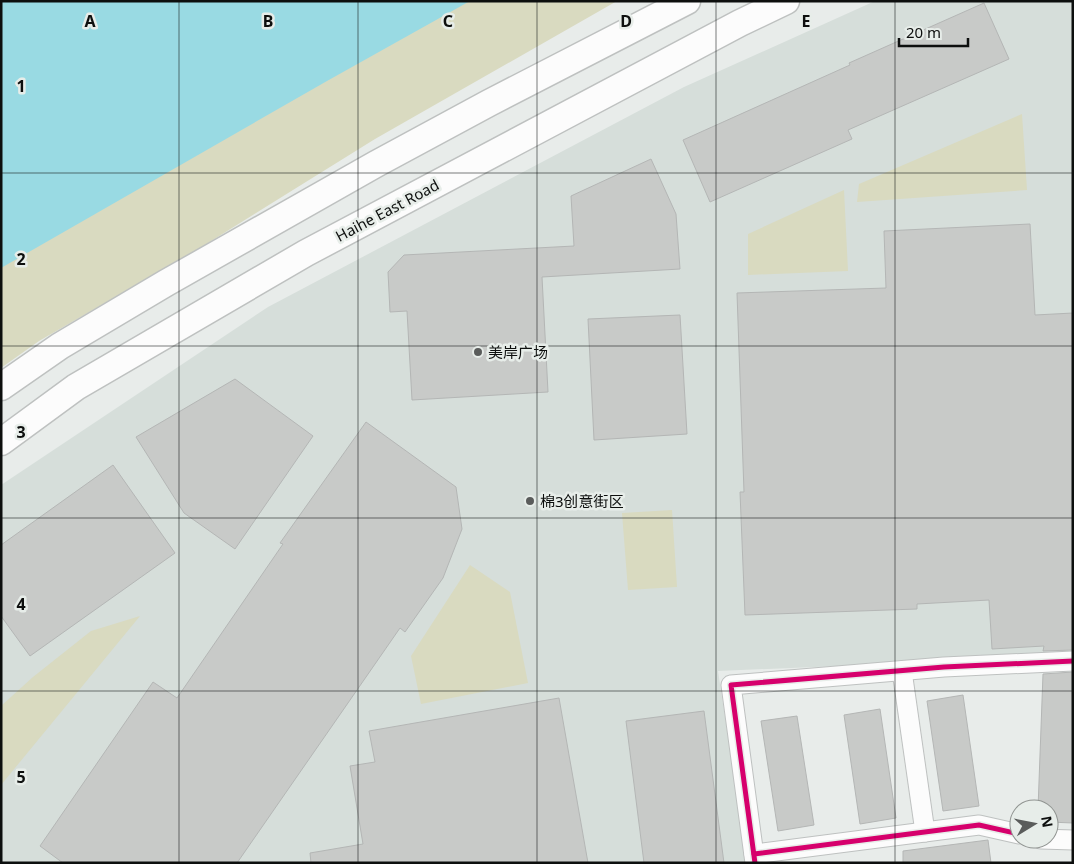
<svg xmlns="http://www.w3.org/2000/svg" width="1074" height="864" viewBox="0 0 1074 864" font-family="'Noto Sans','Noto Sans SC',sans-serif">
	<style>
		.built { fill: #d6deda }
		.green { fill: #d9dac0 }
		.water { fill: #99dae3 }
		.building { fill: #c8cac8; stroke: #b4b6b5 }
		.lines { fill: none; stroke-linecap: round; stroke-linejoin: round }
		.street-casing { stroke: #bec1c0; stroke-width: 21 }
		.secondary-casing { stroke: #bec1c0; stroke-width: 29 }
		.street { stroke: #fcfcfc; stroke-width: 19 }
		.secondary { stroke: #fcfcfc; stroke-width: 26 }
		.cycleway-casing { stroke: #e7ede9; stroke-width: 8 }
		.cycleway { stroke: #d6006c; stroke-width: 5 }
		.grid { fill: none; stroke: #0d0f0e; stroke-width: 1; stroke-opacity: 0.55 }
		.poi-dot { fill: #5a5c5b; stroke: #e7ede9; stroke-width: 2 }
		.labels { text-anchor: middle; dominant-baseline: central; stroke-width: 5; stroke-linejoin: round; paint-order: stroke }
		.street-label { font-size: 15px; fill: #0d0f0e; stroke: #e7ede9 }
		.poi-label { font-size: 15px; fill: #0d0f0e; stroke: #e7ede9; text-anchor: start }
		.grid-label { font-size: 16px; text-anchor: middle; font-weight: bold; fill: #0d0f0e; stroke: #e7ede9; stroke-width: 5; stroke-linejoin: round; paint-order: stroke }
	</style>
	<rect width="100%" height="100%" fill="#e8ecea"/>
	<polygon class="built" points="875,1 1073,1 1073,656 718,671 747,863 1,863 1,485 268,307 684,87"/>
	<g class="green">
		<polygon points="1,1 617,1 375,139 200,248 39,341 1,368"/>
		<polygon points="1022,114 1027,190 857,202 859,184"/>
		<polygon points="844,190 848,271 748,275 748,234"/>
		<polygon points="672,510 677,587 628,590 622,513"/>
		<polygon points="470,565 510,592 528,683 421,704 411,656"/>
		<polygon points="140,616 1,785 1,706 33,677 91,631"/>
	</g>
	<polygon class="water" points="1,1 470,1 327,81 1,268"/>
	<g class="building">
		<polygon points="984,3 1009,59 848,130 852,139 710,202 683,140 850,65 849,63"/>
		<polygon points="651,159 676,214 680,269 542,277 548,392 412,400 407,311 390,312 388,272 404,255 574,246 571,196"/>
		<polygon points="1030,224 1035,315 1073,313 1073,650 1043,651 1044,646 992,649 989,600 917,604 917,609 745,615 740,492 744,492 737,293 886,288 884,231"/>
		<polygon points="680,315 687,434 594,440 588,319"/>
		<polygon points="235,379 313,436 235,549 184,513 136,437"/>
		<polygon points="366,422 456,487 462,529 443,578 405,632 400,628 237,863 63,863 40,846 153,682 177,698 283,544 280,543"/>
		<polygon points="113,465 175,553 30,656 1,616 1,545"/>
		<polygon points="1073,672 1073,823 1049,822 1049,809 1038,809 1043,674"/>
		<polygon points="963,695 979,806 943,811 927,701"/>
		<polygon points="559,698 588,863 311,863 310,853 363,844 350,766 375,762 369,731"/>
		<polygon points="880,709 896,818 860,824 844,715"/>
		<polygon points="704,711 724,863 644,863 626,721"/>
		<polygon points="797,716 814,825 778,831 761,721"/>
		<polygon points="988,840 991,863 903,863 903,851"/>
	</g>
	<g class="lines">
		<defs>
			<g id="street">
				<polyline points="902,671 925,832"/>
				<polyline points="1041,839 1073,840"/>
				<polyline points="754,854 979,825 1019,834"/>
				<polyline points="755,863 731,685 944,667 1073,661"/>
			</g>
			<g id="secondary">
				<polyline points="1,387 60,346 166,283 376,164 489,103 687,1"/>
				<polyline points="1,442 76,387 306,253 740,23 786,1"/>
			</g>
		</defs>
		<use href="#street" class="street-casing"/>
		<use href="#secondary" class="secondary-casing"/>
		<use href="#street" class="street"/>
		<use href="#secondary" class="secondary"/>
		<defs>
			<g id="cycleway">
				<polyline points="754,854 979,825 1019,834"/>
				<polyline points="755,863 731,685 944,667 1073,661"/>
			</g>
		</defs>
		<use href="#cycleway" class="cycleway-casing"/>
		<use href="#cycleway" class="cycleway"/>
	</g>
	<path class="grid" d="M179 1V863M358 1V863M537 1V863M716 1V863M895 1V863M1 173H1073M1 346H1073M1 518H1073M1 691H1073"/>
	<g class="poi-dot">
		<circle cx="478" cy="352" r="5"/>
		<circle cx="530" cy="501" r="5"/>
	</g>
	<g class="labels">
		<g class="street-label">
			<text transform="translate(387 210) rotate(-28)">Haihe East Road</text>
		</g>
		<g class="poi-label">
			<text x="488" y="352">美岸广场</text>
			<text x="540" y="501">棉3创意街区</text>
		</g>
	</g>
	<g class="grid-label">
		<text x="90" y="27">A</text>
		<text x="268" y="27">B</text>
		<text x="448" y="27">C</text>
		<text x="626" y="27">D</text>
		<text x="806" y="27">E</text>
		<text x="21" y="92">1</text>
		<text x="21" y="265">2</text>
		<text x="21" y="438">3</text>
		<text x="21" y="610">4</text>
		<text x="21" y="783">5</text>
	</g>
	<rect width="1074" height="864" fill="none" stroke="#0d0f0e" stroke-width="5"/>
	<g transform="translate(1034 824) rotate(80)"><circle r="24" fill="#e7ede9" stroke="#909491"/>
	<path d="M0-4L9 19L0 12L-9 19Z" fill="#5a5c5b"/>
	<text y="-8" font-size="14" font-weight="bold" text-anchor="middle" fill="#0d0f0e">N</text>
	</g>
	<path d="M899 38v8h69v-8" fill="none" stroke="#0d0f0e" stroke-width="2.5"/>
	<text x="906" y="38" font-size="15" fill="#0d0f0e" stroke="#e7ede9" stroke-width="4" paint-order="stroke">20 m</text>
</svg>
